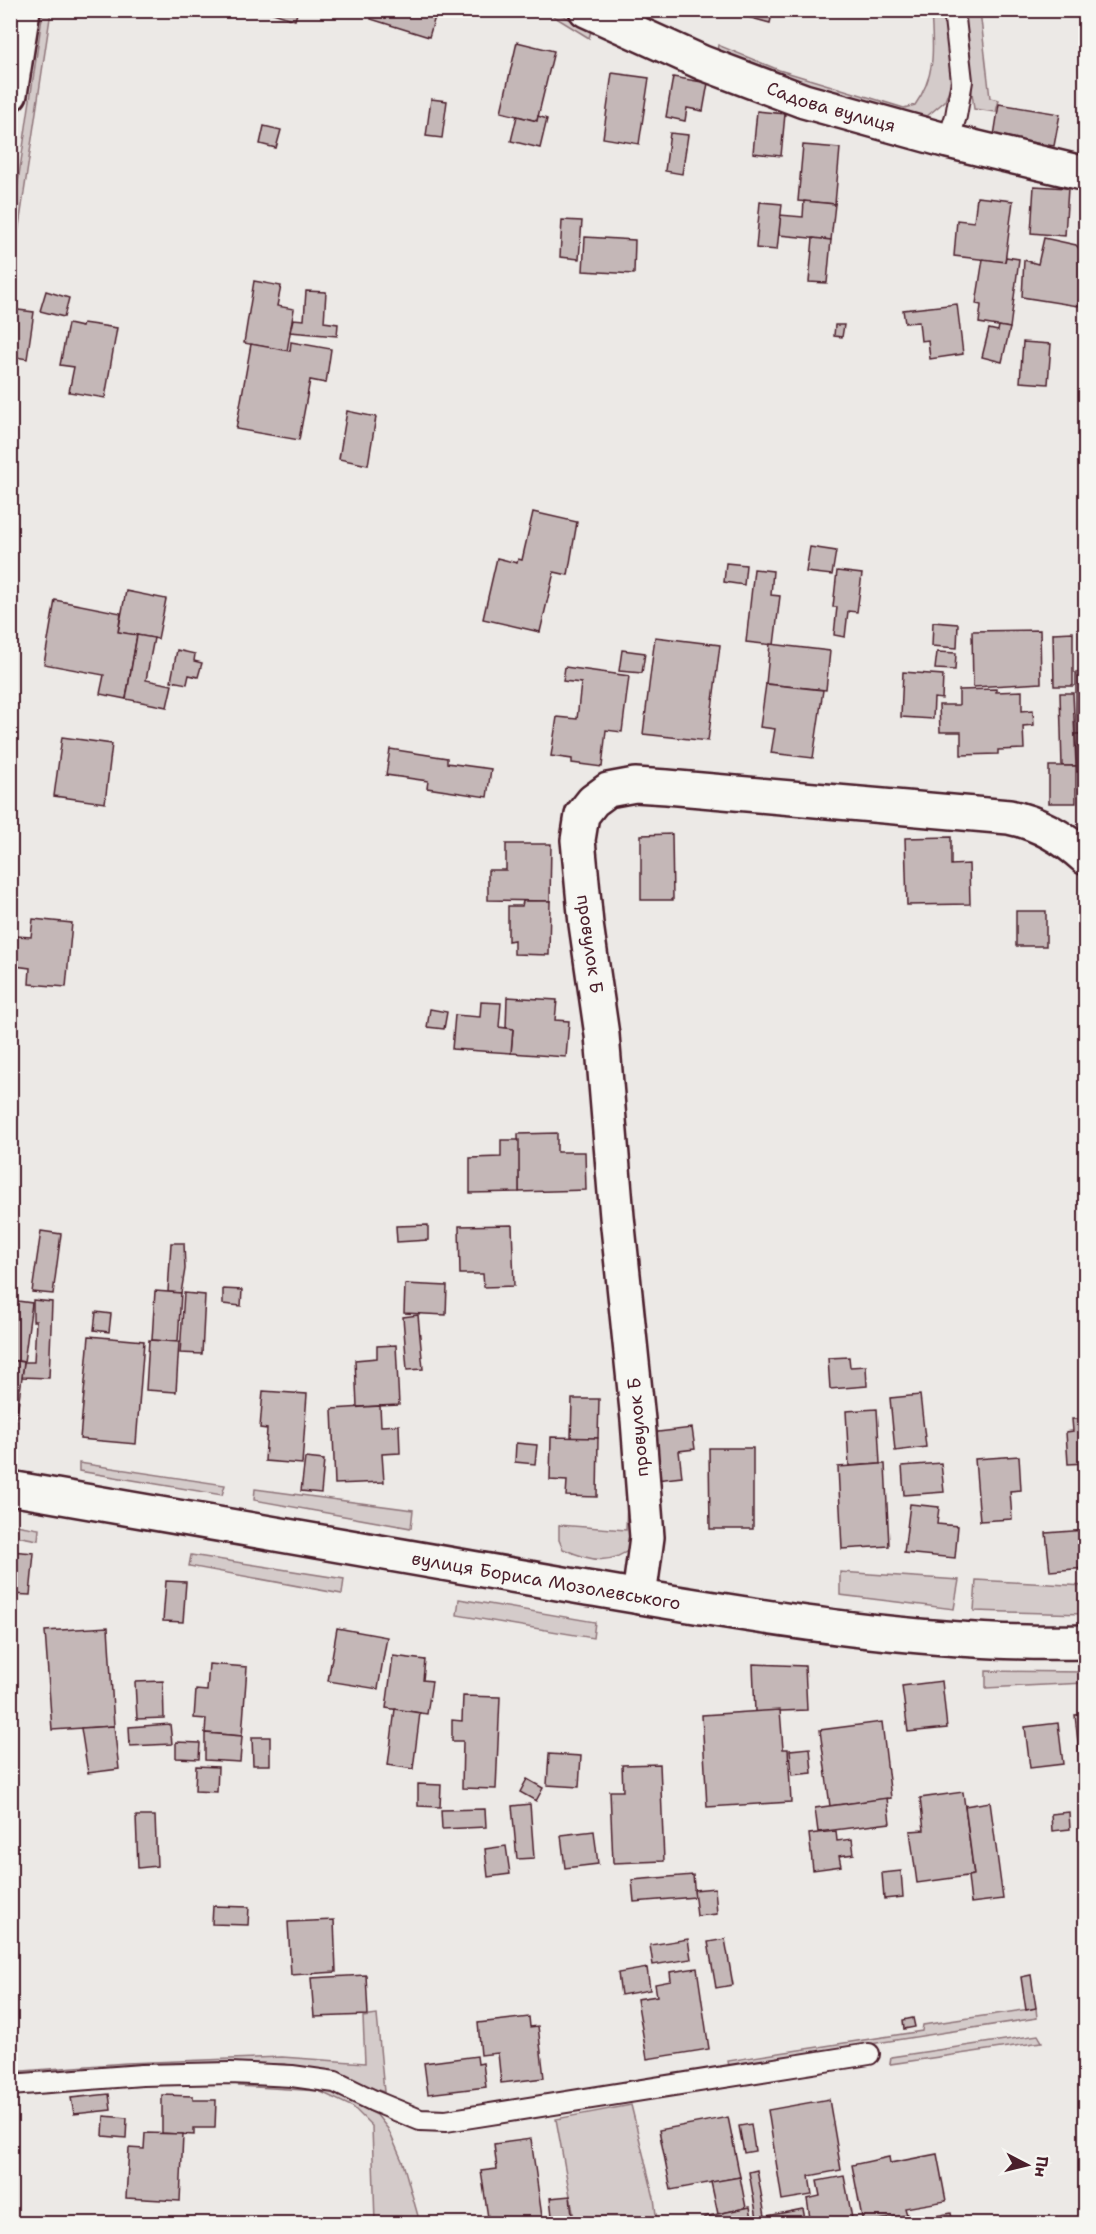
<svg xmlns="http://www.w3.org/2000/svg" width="1096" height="2234" viewBox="0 0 1096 2234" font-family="'Shantell Sans',sans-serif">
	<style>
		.green { fill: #d4cbca; stroke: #8f757a; stroke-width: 1.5 }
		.building { fill: #c4b7b7; stroke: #4a1f2b; stroke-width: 1.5 }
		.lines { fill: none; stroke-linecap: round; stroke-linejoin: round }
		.service-casing { stroke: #4a1f2b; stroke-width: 24 }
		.minor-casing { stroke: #4a1f2b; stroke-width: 38 }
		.service { stroke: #f6f6f2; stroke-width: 20 }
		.minor { stroke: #f6f6f2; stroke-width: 33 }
		.labels { text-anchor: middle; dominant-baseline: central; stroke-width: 4.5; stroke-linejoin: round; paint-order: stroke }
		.street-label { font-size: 18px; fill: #4a1f2b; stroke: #f6f6f2 }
	</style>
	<rect width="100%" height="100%" fill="#ece9e6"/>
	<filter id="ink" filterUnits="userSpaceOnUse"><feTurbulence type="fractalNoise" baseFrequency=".0167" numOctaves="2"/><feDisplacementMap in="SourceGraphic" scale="12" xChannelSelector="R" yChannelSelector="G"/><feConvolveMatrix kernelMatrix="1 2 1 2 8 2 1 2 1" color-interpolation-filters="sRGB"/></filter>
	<g filter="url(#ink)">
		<g class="green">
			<polygon points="43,11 51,11 11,280 11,230"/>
			<polygon points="545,11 555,11 591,31 589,38"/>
			<path d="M931 11H948L954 75 945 101 926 117H904L785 83 717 52 718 45 779 70 904 108 915 105C937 74 933 47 931 11Z"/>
			<polygon points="962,11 980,11 990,98 999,100 996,112 974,109"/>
			<polygon points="79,1463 225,1485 222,1495 79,1471"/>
			<path d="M628 1466 635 1546C610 1566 591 1561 563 1549L559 1540V1525L626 1530Z"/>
			<polygon points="255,1489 413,1510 411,1528 254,1500"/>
			<polygon points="10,1524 39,1529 38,1540 11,1535"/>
			<polygon points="191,1555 344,1579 342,1594 189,1566"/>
			<polygon points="840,1572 959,1580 954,1609 840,1595"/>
			<polygon points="976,1580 1085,1586 1085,1614 974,1611"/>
			<polygon points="459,1599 595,1622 593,1638 457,1615"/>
			<polygon points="986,1671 1085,1672 1085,1683 986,1688"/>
			<polygon points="1036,2008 1037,2018 729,2066 728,2061 922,2031 923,2025"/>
			<polygon points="377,2015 384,2092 356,2083 340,2073 284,2064 222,2063 125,2067 11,2077 11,2072 126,2063 282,2057 365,2063 363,2017"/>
			<polygon points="1038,2035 1042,2042 890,2064 891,2057"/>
			<polygon points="250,2083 322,2087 377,2115 388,2129 403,2163 420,2223 375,2223 372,2126 353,2107 319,2091 238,2086"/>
			<polygon points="631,2105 654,2198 657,2223 575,2223 556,2119"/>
		</g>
		<g class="building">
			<polygon points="273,10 298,10 295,20 273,13"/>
			<polygon points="373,10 437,10 429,37 371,19"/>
			<polygon points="722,10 773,10 770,23"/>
			<polygon points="517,42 554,51 537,121 501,112"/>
			<polygon points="612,73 649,78 639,144 603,138"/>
			<polygon points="673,77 708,83 703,111 687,108 685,121 666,117"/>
			<polygon points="431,99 447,101 442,138 426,136"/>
			<polygon points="999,104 1060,114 1054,146 994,136"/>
			<polygon points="757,111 785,114 781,156 753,153"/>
			<polygon points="517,116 537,121 538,116 547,119 540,148 511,141"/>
			<polygon points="264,126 281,130 276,148 260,144"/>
			<polygon points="670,133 688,135 682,174 665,171"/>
			<polygon points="803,145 840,148 835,204 798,201"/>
			<polygon points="1034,186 1068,188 1065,236 1031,233"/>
			<polygon points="977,197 1013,201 1005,262 954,256 957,220 974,222"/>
			<polygon points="804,201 835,204 831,240 779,235 780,215 803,217"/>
			<polygon points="760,202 782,204 777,250 756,248"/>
			<polygon points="562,220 582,221 579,259 560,257"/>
			<polygon points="585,237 635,240 634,274 583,271"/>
			<polygon points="813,238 831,240 827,283 809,282"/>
			<polygon points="1044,238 1076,245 1086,256 1086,270 1078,306 1022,297 1024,260 1038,264"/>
			<polygon points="1006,257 1019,259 1010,328 979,323 981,305 976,304 983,259 1005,262"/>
			<polygon points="254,281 281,286 277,306 294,309 287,351 244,343"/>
			<polygon points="46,291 69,298 64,317 40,311"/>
			<polygon points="306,291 326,292 324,322 338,324 337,336 290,332 293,319 304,320"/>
			<polygon points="957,304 963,354 930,359 928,340 921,341 919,322 905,323 903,310"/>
			<polygon points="10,309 34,312 27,359 10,356"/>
			<polygon points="83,323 117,328 105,398 69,392 74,367 60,365 68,324 82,327"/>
			<polygon points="835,325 844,325 842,337 834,336"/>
			<polygon points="999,326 1010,328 1002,362 982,357 989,329 998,331"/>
			<polygon points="291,342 331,349 326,383 310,380 299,440 236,429 251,344 290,351"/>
			<polygon points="1023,342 1051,344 1048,384 1020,382"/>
			<polygon points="347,411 376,417 368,465 339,459"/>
			<polygon points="533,512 577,522 568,575 554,572 540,632 483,619 497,558 517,563 518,559 522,560"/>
			<polygon points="810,547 836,551 832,575 806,572"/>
			<polygon points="726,563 746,565 744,585 724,582"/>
			<polygon points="754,569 773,571 771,595 780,596 774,645 746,642"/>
			<polygon points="837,571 862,574 857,612 848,611 845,637 834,635 837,607 833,607"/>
			<polygon points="126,591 166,599 158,639 118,632"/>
			<polygon points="55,600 121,613 118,632 137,635 126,699 100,694 104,675 44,664"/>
			<polygon points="933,622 958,624 957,648 932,646"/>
			<polygon points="1040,630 1041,683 973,687 972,631"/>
			<polygon points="1073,632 1073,686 1054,686 1053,633"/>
			<polygon points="137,635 154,638 146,680 172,685 167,707 126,699"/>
			<polygon points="655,637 720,645 708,741 643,734"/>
			<polygon points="770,644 830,651 826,690 766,684"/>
			<polygon points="177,650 195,654 194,661 202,663 198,677 189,675 187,684 171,681"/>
			<polygon points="622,650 645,653 642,673 619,671"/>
			<polygon points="937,652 956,653 955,670 935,669"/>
			<polygon points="565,667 629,676 622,732 606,730 602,767 572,763 572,759 551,756 557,717 577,719 581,683 563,681"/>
			<polygon points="903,672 943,675 942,699 934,698 933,719 901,717"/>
			<rect x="1076" y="672" width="10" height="62"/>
			<polygon points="766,684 823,690 813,758 771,753 775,729 760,727"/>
			<polygon points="996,689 996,692 1022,691 1022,711 1033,710 1034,725 1023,726 1024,749 998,750 998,754 961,755 961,732 940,732 939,705 959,705 959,690"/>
			<polygon points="1060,693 1073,693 1076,766 1062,766"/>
			<polygon points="1076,734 1086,734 1086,771 1077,772"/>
			<polygon points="62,737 112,744 105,803 54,796"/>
			<polygon points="390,749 447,758 447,763 491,769 487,797 427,788 428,781 386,775"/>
			<rect x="1049" y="766" width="27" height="37"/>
			<polygon points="672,834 673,900 641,900 641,835"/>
			<polygon points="951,837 951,865 969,864 970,904 907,905 905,838"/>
			<polygon points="506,844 551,844 550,901 488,900 488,870 506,870"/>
			<polygon points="523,901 550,901 549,955 514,954 514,940 508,941 508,906 522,906"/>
			<rect x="1016" y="911" width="30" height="35"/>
			<polygon points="33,919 72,923 66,987 29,984 30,968 15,966 17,936 31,937"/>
			<polygon points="507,997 557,1000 555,1020 569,1021 566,1057 511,1053 513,1029 506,1028"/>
			<polygon points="481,1002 501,1003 499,1027 513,1029 511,1053 452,1049 455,1015 480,1017"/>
			<polygon points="430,1009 447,1012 444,1029 427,1027"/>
			<polygon points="557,1133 557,1152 585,1152 586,1190 519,1192 518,1134"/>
			<polygon points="501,1140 519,1140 519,1192 470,1193 470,1158 501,1157"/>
			<polygon points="428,1225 428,1240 397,1242 396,1226"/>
			<polygon points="512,1225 514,1286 484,1287 483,1274 460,1274 459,1226"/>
			<polygon points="41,1231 61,1234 53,1294 32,1292"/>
			<polygon points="171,1243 184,1243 185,1269 181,1293 168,1292"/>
			<polygon points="10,1265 18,1267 12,1293 10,1293"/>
			<polygon points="405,1284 447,1286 446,1315 404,1313"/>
			<polygon points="223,1289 242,1290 241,1306 223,1304"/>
			<polygon points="155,1291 181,1293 178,1342 152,1340"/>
			<polygon points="184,1293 205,1295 202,1354 180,1353"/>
			<polygon points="10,1300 32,1303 24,1362 10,1360"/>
			<polygon points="33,1300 52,1302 49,1378 22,1377 24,1362 34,1362 36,1321 33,1321"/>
			<polygon points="96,1312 111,1314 109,1332 94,1330"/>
			<polygon points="418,1315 423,1369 407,1370 403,1317"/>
			<polygon points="89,1336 144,1341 136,1444 80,1439"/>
			<polygon points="149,1340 179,1342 176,1392 146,1390"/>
			<polygon points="396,1345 399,1405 357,1407 355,1360 377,1358 377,1346"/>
			<polygon points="849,1357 850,1367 866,1366 867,1386 830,1389 828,1358"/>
			<polygon points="10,1360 24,1362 15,1429 10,1429"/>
			<polygon points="263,1391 307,1394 302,1464 265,1461 267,1429 260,1428"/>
			<polygon points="920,1395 926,1447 895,1451 890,1398"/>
			<polygon points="572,1399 599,1399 598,1438 571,1438"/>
			<polygon points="380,1406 381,1426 399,1425 400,1453 382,1454 384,1482 335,1484 332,1409"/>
			<polygon points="877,1409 880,1464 849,1466 846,1411"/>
			<polygon points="1081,1412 1086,1412 1086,1463 1068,1464 1066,1432 1073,1431 1072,1419 1081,1419"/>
			<polygon points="692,1428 695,1449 679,1451 682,1477 656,1480 650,1433"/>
			<polygon points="551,1437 598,1438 597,1497 566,1496 567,1481 550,1480"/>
			<polygon points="516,1443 537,1445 535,1464 515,1462"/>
			<polygon points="709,1448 753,1448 753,1529 710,1529"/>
			<polygon points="1019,1456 1021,1490 1010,1491 1012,1519 980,1521 975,1459"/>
			<polygon points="305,1458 324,1460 321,1493 301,1491"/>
			<polygon points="941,1463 944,1492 904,1495 902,1466"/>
			<polygon points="880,1464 885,1464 889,1546 842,1549 838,1467"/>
			<polygon points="910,1504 939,1507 937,1524 958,1526 955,1558 904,1553"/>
			<polygon points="1086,1530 1086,1568 1050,1571 1046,1533"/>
			<polygon points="10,1551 34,1553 30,1595 10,1594"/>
			<polygon points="166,1581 186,1582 183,1622 163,1621"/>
			<polygon points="108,1627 114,1726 52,1730 45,1631"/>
			<polygon points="337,1628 387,1637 378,1689 328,1681"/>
			<polygon points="393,1656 425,1660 423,1680 432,1681 427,1714 386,1708"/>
			<polygon points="209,1664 247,1667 242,1736 205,1733 206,1719 194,1718 196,1690 207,1691"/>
			<polygon points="753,1664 805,1666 807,1710 755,1712"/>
			<polygon points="163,1681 164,1718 137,1719 135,1682"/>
			<polygon points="942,1681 947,1728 908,1732 902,1686"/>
			<polygon points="463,1696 500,1697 496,1789 462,1788 463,1741 452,1741 452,1720 462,1721"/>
			<polygon points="395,1709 420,1713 413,1769 388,1765"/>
			<polygon points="780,1710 783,1749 788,1749 791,1802 707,1807 702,1715"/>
			<polygon points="1086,1714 1086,1788 1083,1788 1075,1715"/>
			<polygon points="882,1722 891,1798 830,1806 820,1730"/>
			<polygon points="1058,1723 1063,1764 1030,1768 1025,1727"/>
			<polygon points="170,1724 172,1744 130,1746 129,1727"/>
			<polygon points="114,1726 119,1769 88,1773 81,1728"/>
			<polygon points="205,1733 242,1736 240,1762 205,1760"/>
			<polygon points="252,1737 270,1737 270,1765 253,1765"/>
			<polygon points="176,1742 200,1743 199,1759 176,1758"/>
			<polygon points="810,1748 812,1773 792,1775 790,1750"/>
			<polygon points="549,1754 581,1756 579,1787 547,1785"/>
			<polygon points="660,1764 664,1861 613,1863 610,1791 623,1791 622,1765"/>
			<polygon points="196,1766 218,1767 217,1792 195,1791"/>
			<polygon points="527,1779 543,1788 536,1801 520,1792"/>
			<polygon points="418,1784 441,1785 440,1807 418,1806"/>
			<polygon points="1083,1788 1086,1788 1086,1814"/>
			<polygon points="963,1792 974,1875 917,1883 910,1831 924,1830 920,1798"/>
			<polygon points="887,1798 890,1823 818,1832 815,1808"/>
			<polygon points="990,1802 1003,1899 971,1903 968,1876 974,1875 965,1806"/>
			<polygon points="530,1804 534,1858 517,1859 512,1806"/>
			<polygon points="485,1809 486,1827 442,1829 441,1810"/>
			<polygon points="1069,1812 1070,1829 1052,1831 1051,1814"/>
			<polygon points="136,1816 155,1816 157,1866 138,1868"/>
			<polygon points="594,1831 598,1864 565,1868 561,1835"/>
			<polygon points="836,1831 837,1841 852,1839 854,1854 839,1856 841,1866 813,1870 809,1834"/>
			<polygon points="506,1846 510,1874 488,1877 485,1849"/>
			<polygon points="901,1871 903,1897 884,1899 882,1873"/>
			<polygon points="693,1875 695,1897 634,1902 632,1880"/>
			<polygon points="715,1888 717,1914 697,1916 694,1890"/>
			<polygon points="213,1906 249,1907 248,1925 212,1924"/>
			<polygon points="334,1920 336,1972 291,1975 288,1922"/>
			<polygon points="688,1939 691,1959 653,1965 650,1945"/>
			<polygon points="725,1939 733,1985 716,1988 708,1942"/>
			<polygon points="647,1968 650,1990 621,1995 618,1973"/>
			<polygon points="697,1968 709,2049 647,2059 637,1999 657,1996 655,1984 671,1981 670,1972"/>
			<polygon points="366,1975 368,2015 314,2017 311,1978"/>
			<polygon points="1031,1975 1036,2008 1026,2010 1021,1977"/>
			<polygon points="529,2017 530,2027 538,2026 544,2078 501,2083 498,2053 481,2055 478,2023"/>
			<polygon points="913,2018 915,2027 904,2029 903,2020"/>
			<polygon points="477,2056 478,2064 483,2063 486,2087 428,2094 424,2063"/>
			<polygon points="109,2094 111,2110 74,2114 71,2098"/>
			<polygon points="162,2095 193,2096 193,2100 216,2100 215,2128 194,2128 194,2135 162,2133"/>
			<polygon points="829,2099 841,2170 809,2176 812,2195 782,2200 768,2110"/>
			<polygon points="104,2116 127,2118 126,2138 103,2136"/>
			<polygon points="728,2117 740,2177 671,2190 659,2130"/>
			<polygon points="751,2124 755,2151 744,2153 739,2126"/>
			<polygon points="145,2133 183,2134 180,2201 126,2198 129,2148 144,2149"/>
			<polygon points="531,2139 543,2224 489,2224 481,2171 497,2169 494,2144"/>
			<polygon points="937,2154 946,2201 905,2208 907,2215 863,2223 852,2165 889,2157 890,2163"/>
			<polygon points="757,2170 765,2216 757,2218 749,2172"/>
			<polygon points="844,2176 852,2218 811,2224 807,2199 820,2196 817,2181"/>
			<polygon points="740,2177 746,2208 718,2214 711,2182"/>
			<polygon points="570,2196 573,2224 553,2224 550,2198"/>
			<polygon points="750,2207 753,2224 706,2224 704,2217"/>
			<polygon points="803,2209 806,2224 758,2224 757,2218"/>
			<polygon points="951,2213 953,2224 925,2224 924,2218"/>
		</g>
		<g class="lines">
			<defs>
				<g id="service">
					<polyline points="948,141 956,116 962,81 954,10"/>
					<polyline points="10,2085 142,2075 230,2073 292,2076 335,2082 374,2101 420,2120 446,2121 869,2054"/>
				</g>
				<g id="minor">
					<path id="s1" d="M586 10 703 63 804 101 948 141 1086 174"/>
					<polyline points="10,94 23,10"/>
					<path id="s2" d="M10 1488C201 1521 391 1555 581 1587 748 1615 916 1646 1086 1642"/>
					<path d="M639 1597 647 1537 638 1420 617 1217 602 1035 586 924 578 840 582 815 593 801 608 790 635 785 667 787 1009 817C1039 823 1063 837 1086 858"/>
				</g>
			</defs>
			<use href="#service" class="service-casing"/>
			<use href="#minor" class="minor-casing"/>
			<use href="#service" class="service"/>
			<use href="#minor" class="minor"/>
		</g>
	</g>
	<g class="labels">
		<g class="street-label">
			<text stroke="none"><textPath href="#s1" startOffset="264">Садова вулиця</textPath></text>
			<text transform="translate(590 944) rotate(82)">провулок Б</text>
			<text transform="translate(638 1427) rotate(-95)">провулок Б</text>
			<text stroke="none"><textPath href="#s2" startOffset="544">вулиця Бориса Мозолевського</textPath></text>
		</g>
	</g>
	<rect width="1096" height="2234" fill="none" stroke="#f6f6f2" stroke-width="36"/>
	<rect x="18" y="18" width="1060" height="2198" fill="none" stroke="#4a1f2b" stroke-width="2" filter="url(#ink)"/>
	<g transform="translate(1027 2165) rotate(97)" stroke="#f6f6f2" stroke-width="4.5" paint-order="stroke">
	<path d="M0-4.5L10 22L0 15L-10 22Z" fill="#4a1f2b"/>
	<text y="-9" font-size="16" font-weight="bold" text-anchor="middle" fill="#4a1f2b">Пн</text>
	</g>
</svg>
